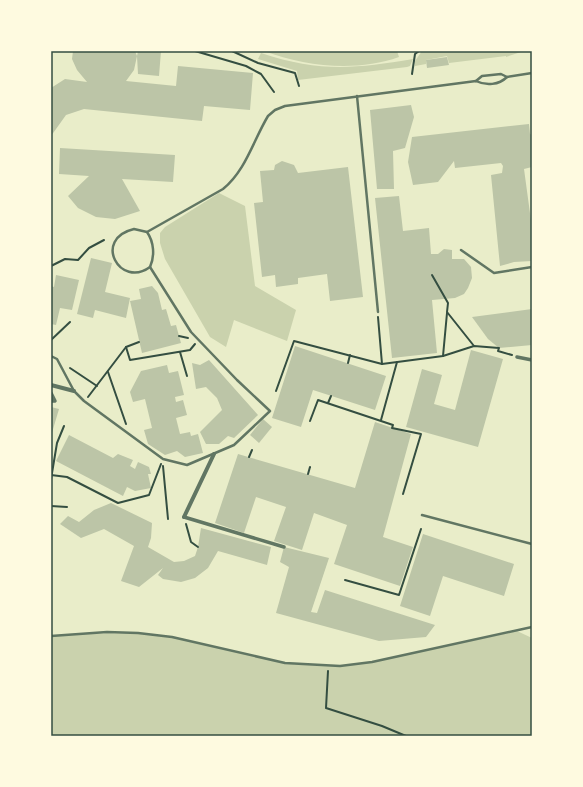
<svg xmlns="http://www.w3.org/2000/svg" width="583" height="787" viewBox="0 0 583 787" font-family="'Noto Sans',sans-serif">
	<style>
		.green { fill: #cad2ad }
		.building { fill: #bcc5a7 }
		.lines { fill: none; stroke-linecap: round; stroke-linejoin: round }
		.path { stroke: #344e41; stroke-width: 2 }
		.service { stroke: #617663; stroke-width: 2.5 }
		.pedestrian { stroke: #617663; stroke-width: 3.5 }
		.minor { stroke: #617663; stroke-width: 4 }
		.neatline { fill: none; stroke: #344e41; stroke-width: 1.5 }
	</style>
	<rect width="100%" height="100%" fill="#e9edc9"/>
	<g class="green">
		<path d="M264 51H397L399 57C357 72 306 67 264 51Z"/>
		<polygon points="422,51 524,51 506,57 506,56 449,63 447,56 426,60 426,64 415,66 415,61"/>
		<path d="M261 53C318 72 354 69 413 59L410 66 407 67 298 80 297 71 258 59Z"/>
		<polygon points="219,193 245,206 255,286 296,310 287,341 234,320 226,347 210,337 165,259 160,243 160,233 165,227"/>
		<polygon points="517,631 532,638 532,736 51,736 51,636 75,634 138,633 172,637 285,663 340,666 372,662"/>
	</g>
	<g class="building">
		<polygon points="73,51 135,51 137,56 138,51 161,51 159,76 138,74 137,56 134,70 126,81 176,86 178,66 253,73 250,110 204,106 202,121 84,109 66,115 51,136 51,88 65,79 87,82 77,70 72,59"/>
		<polygon points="447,57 449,65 427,68 426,60"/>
		<polygon points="411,105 414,117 405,148 393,151 394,189 377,189 370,110"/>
		<polygon points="529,124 530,134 532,135 532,167 524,169 532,228 532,261 514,262 500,266 491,175 502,173 503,166 501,163 455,168 454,161 438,182 413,185 408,162 412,137"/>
		<polygon points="60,148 175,155 173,182 122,179 140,211 115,219 96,217 78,208 68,196 89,176 59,174"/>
		<polygon points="282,161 294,165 298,173 348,167 363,297 330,301 327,274 298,278 298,284 276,287 275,275 262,277 254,203 263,202 260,171 274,170 275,165"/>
		<polygon points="399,196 403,231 429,228 431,254 438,254 444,249 452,250 452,259 464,259 471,267 472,278 468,288 464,294 455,298 432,300 437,353 392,358 375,198"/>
		<polygon points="91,258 112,263 105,292 130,298 126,318 95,310 93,318 77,314"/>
		<polygon points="56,275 79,280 72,310 60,308 56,325 51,324 51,286 54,287"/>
		<polygon points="152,286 158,293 162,310 166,309 171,326 176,325 181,343 142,353 130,301 141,299 139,289"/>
		<polygon points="532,309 532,345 499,348 488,339 472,317"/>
		<polygon points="295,346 386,376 375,410 313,390 301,427 272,418"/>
		<polygon points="471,350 503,359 478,447 406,427 422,369 442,375 434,404 455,410"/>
		<polygon points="209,360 258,415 234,438 228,436 219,444 206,444 200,432 222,410 217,398 206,387 196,389 192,363 200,365"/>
		<polygon points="167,365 169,373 178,371 184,395 175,397 176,402 183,400 187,415 176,418 180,434 190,432 191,436 198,434 203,453 185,457 177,451 165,455 148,444 144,430 152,428 145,399 133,402 130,392 141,371"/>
		<polygon points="51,407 59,409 51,436"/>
		<polygon points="263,419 272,427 259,443 250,435"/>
		<polygon points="375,422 411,434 383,537 413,547 400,586 334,564 347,525 314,513 302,550 274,541 286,507 256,497 244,533 215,523 238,454 355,488"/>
		<polygon points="69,435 113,458 118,454 133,460 130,466 135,469 138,462 149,467 151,474 148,474 151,488 135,491 127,487 123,496 56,461"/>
		<polygon points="111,503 152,523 151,538 148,547 174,562 184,561 195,556 198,547 201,528 271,547 267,565 218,551 208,568 195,578 181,582 163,579 158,575 163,568 139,587 121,581 134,546 104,529 81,538 60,524 68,516 79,522 94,510"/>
		<polygon points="423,534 514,564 504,596 443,576 430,616 400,606"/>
		<polygon points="284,547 329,558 311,612 317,613 325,590 435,625 426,637 379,641 276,613 289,567 280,562"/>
	</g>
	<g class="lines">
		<g class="path">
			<polyline points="195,51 246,66 261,74 274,92"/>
			<polyline points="232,51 258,63 295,73 299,86"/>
			<polyline points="412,74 415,54 419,51"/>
			<polyline points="51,266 65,259 78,260 89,248 104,240"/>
			<polyline points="432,275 448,303 447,312 474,346"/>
			<polyline points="378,317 382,364"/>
			<polyline points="179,336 188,338"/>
			<polyline points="51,340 70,322"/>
			<polyline points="126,347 130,360 190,350 195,344"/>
			<polyline points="180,352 187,376"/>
			<polyline points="443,356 447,313"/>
			<polyline points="348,363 350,355"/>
			<polyline points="70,368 97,386"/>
			<polyline points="108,372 126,424"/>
			<polyline points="276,391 294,341 382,364 443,356 474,346 499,348 498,351 512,355"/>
			<polyline points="88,397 126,347 139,342"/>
			<polyline points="328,403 331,396"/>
			<polyline points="381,420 397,362"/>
			<polyline points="310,421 318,400 393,425 392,428 421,434 403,494"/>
			<polyline points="249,457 252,450"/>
			<polyline points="163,466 168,519"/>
			<polyline points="308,474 310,467"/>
			<polyline points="51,475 67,477 118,503 149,495 161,464"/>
			<polyline points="51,479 57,443 64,426"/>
			<polyline points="51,506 67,507"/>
			<polyline points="186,524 191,542 198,547"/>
			<polyline points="345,580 399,595 421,529"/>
			<polyline points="328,671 326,708 382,726 406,736"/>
		</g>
		<g class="service">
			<polyline points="476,81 482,76 501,74 507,77 532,73"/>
			<polyline points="357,96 378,312"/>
			<path d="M134 229 147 232C154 242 155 256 150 267 120 289 92 239 134 229Z"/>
			<path d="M147 232 223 189C246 170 253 141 268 116L275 110 285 106 476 81C486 86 499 85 507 77"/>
			<polyline points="461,250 494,273 532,267"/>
			<polyline points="51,356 57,359 74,391 84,401 163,459 187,465 234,445 270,411 237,380 191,332 150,267"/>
			<polyline points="422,515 532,544"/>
			<polyline points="51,636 107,632 138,633 172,637 285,663 340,666 372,662 532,627"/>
		</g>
		<g class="pedestrian">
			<polyline points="517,357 532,360"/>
			<polyline points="51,393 55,401 51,401"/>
			<polyline points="184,517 284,547"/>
		</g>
		<g class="minor">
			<polyline points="51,385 74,391"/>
			<polyline points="184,517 214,454"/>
		</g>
	</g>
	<rect width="583" height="787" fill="none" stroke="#fefae0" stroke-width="104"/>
	<rect x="52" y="52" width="479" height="683" class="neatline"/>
</svg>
